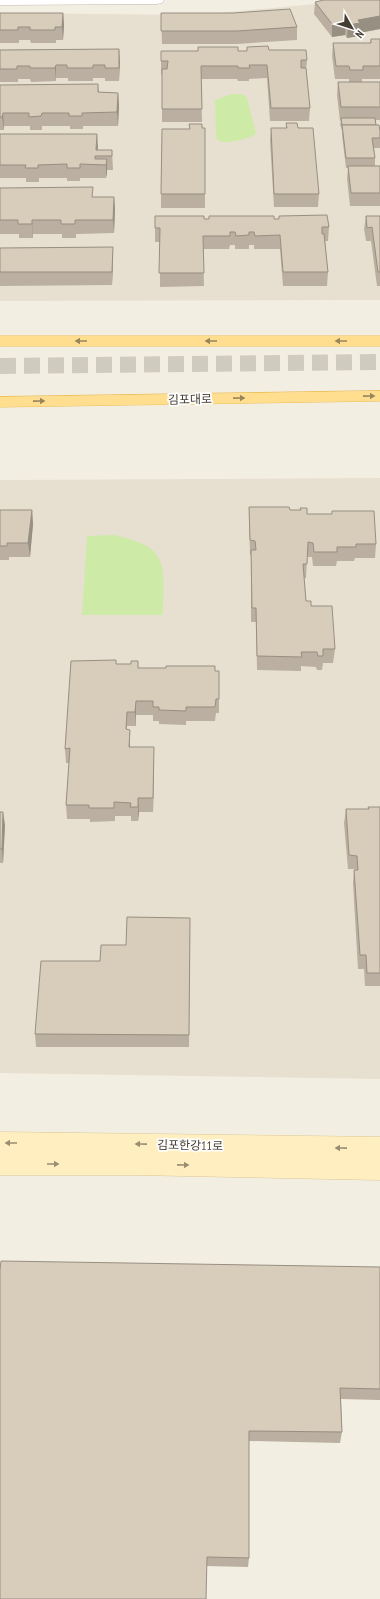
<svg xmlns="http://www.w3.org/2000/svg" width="380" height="1599" viewBox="0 0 380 1599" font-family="'PT Sans Narrow','Noto Sans KR',sans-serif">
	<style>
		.residential { fill: #e7e0d0 }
		.green { fill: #cdeba7 }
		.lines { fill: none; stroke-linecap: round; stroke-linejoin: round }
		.primary-tunnel { stroke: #d0cbbf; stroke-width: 16; stroke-dasharray: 16 8; stroke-linecap: butt }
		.street-casing { stroke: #c2b8a7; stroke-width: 1 }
		.secondary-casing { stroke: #dac590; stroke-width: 1 }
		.primary-casing { stroke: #edbe56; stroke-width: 1 }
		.street { fill: #fff; fill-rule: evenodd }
		.secondary { fill: #ffefc0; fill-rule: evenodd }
		.primary { fill: #ffde8f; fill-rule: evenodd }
		.wall { fill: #baafa0 }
		.shaded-wall { fill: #978f82 }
		.building { fill: #d8ccba; stroke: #978f82 }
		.oneway { fill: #99855c }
		.oneway2 { fill: #998d72 }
		.labels { text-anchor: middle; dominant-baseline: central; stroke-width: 3.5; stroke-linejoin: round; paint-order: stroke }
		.street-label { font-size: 12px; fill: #453d32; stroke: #fff }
	</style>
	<rect width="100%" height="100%" fill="#f3eee2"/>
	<g class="residential">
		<polygon points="380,0 380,300 0,301 0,13 196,15 337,2"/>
		<polygon points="380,478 380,1079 0,1073 0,480"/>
	</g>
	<g class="green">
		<path d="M232 94H242L247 98 256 133C252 139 228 143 221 142L216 138 215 100Z"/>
		<path d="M113 535C170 546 164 565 163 615H82L87 536Z"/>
	</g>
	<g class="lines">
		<polyline class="primary-tunnel" points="0,366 380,362"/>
		<defs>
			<polygon id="street" points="0,0 164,0 162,3 157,4 0,5"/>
			<polygon id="secondary" points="0,1132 380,1137 380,1180 136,1175 0,1175"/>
			<g id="primary">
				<rect x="0" y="336" width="380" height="10"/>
				<polygon points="380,391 380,401 0,407 0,397"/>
			</g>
		</defs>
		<use href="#street" class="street-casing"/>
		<use href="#secondary" class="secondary-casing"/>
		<use href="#primary" class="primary-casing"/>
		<use href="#street" class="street"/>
		<use href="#secondary" class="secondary"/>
		<use href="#primary" class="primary"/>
	</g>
	<g class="wall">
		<polygon points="380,0 380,29 359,33 359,36 347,38 345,35 332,37 314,14 315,2"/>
		<polygon points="0,13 63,13 64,25 63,40 56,40 56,43 31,43 30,40 19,40 19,43 0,43"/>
		<polygon points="161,13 297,27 297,40 237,44 162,44"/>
		<polygon points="371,39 380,39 380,79 362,79 362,82 380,82 380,120 376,120 376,125 380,131 380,148 374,148 375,158 375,166 380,166 380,206 350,206 347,179 348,168 346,168 342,135 342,131 340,124 341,121 340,121 337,95 338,82 349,82 349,79 335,79 332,56 333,43 370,43"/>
		<polygon points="198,47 238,51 247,51 247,47 269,50 307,60 306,71 310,108 309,121 270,121 267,78 249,79 249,81 238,81 237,79 201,79 202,122 162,122 162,74 161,74 161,51 198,51"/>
		<polygon points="119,49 119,81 105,81 105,78 93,78 93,81 68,81 68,78 56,78 56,81 31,82 30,79 18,79 18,82 0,82 0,50"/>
		<polygon points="98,84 99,92 118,93 119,106 118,126 83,126 83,129 70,129 70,126 42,126 42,130 30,130 30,126 4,126 4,130 0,130 0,85"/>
		<polygon points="286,124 298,128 319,194 318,207 274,207 270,141 271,128 286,128"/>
		<polygon points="202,128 205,128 205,208 161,208 161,194"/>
		<polygon points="0,134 97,134 97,150 112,150 113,170 107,170 106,178 80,178 80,181 67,181 67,178 39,178 39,182 26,182 26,178 0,178"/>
		<polygon points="0,188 93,197 114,197 115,210 114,233 76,234 76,238 62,238 62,234 33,234 33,238 19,238 19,234 0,234"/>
		<polygon points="155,216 204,219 274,219 329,227 328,241 325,241 328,272 327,286 283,286 280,249 254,249 254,245 249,245 249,249 235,249 235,245 230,245 229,249 203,249 204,286 160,287 160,242 155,242"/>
		<polygon points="366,216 380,216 380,286 377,286 371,241 366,241 364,229"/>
		<polygon points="113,247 113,261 112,285 0,286 0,248"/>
		<polygon points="249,507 290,510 300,510 300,508 307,514 332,514 332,511 376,544 375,558 355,558 354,561 337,561 336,566 313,566 312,557 307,557 306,578 304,578 306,601 311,606 335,649 333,663 323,663 322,670 317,670 316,667 301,666 301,671 257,670 256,622 251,622 251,555 250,555 249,521"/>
		<polygon points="0,510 32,510 33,524 30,557 9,557 9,560 0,560"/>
		<polygon points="116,660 116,664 138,668 215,671 219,699 219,713 216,713 215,721 186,721 186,725 159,724 159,721 153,721 153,715 136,715 136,726 127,726 127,729 130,730 130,747 154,761 153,812 139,812 138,821 131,821 131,816 115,816 115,821 90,822 90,819 67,819 66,805 69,763 66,763 65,749"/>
		<polygon points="368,807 380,807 380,986 365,986 364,969 358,969 353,883 354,870 356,869 348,869 344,823 346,809 368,809"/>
		<polygon points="0,812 5,825 3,863 0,863"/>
		<polygon points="190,918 189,1047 36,1047 35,1034 100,961 126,945"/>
		<polygon points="380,1267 380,1400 341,1399 342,1432 340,1443 249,1441 249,1558 248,1567 206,1566 0,1599"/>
	</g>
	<g class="shaded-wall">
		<polygon points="63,13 64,25 63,40 62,27"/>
		<polygon points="380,16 380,29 359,33 359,36 347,38 348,25 358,20"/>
		<polygon points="346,22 345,35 332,37 332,24"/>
		<polygon points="119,49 120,62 119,81"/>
		<polygon points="56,65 56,81 55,68"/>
		<polygon points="118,93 119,106 118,126 117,112"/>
		<polygon points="3,113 4,126 4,130 2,117"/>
		<polygon points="97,134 98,147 97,156 96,150"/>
		<polygon points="107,159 107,173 106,178 106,165"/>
		<polygon points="114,197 115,210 114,233 113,220"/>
		<polygon points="32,220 33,234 33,238 32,224"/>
		<polygon points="113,247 113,261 112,285 112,272"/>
		<polygon points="32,510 33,524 30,557 28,543"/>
		<polygon points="136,701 136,726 135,712"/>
		<polygon points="130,730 130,744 129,761 129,747"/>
		<polygon points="154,747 154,761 153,812 153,798"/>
		<polygon points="138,798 139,812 138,821"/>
		<polygon points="3,812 5,825 3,863 2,849"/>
	</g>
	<g class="building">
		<polygon points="324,0 380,0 380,16 358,20 360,23 348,25 346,22 332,24 315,2"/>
		<polygon points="290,9 297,27 237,31 161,31 161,13 233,13"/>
		<polygon points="0,13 63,13 62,27 55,27 55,30 30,30 30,27 18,27 18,30 0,30"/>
		<polygon points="371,39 380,39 380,66 363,66 363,70 350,70 349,66 336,66 333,43 371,43"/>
		<polygon points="268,46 269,50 306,50 307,60 301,60 301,68 306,68 310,108 271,108 267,65 249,65 250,68 238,68 238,66 201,66 202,109 162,109 162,69 167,69 168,61 161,61 161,51 198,51 198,47 238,47 238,51 247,51 247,47"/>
		<polygon points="119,49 119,68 105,68 105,65 93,65 93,68 67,68 67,65 56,65 55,68 30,68 30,66 17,66 17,69 0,69 0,50"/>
		<polygon points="338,82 380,82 380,107 341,107"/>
		<polygon points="98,84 98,92 118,93 117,112 82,113 82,116 69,116 69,113 42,113 41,116 29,117 29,113 3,113 2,117 0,117 0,85"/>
		<polygon points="341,118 375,118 376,125 342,125"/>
		<polygon points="286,123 297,123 298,128 313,128 319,194 274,194 271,128 287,128"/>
		<polygon points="189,124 202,124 202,128 205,128 205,194 161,194 162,129 190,129"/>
		<polygon points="342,125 379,125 380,131 380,138 372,138 375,158 346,158"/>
		<polygon points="0,134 97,134 96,150 112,150 112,156 95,156 95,159 107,159 106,165 80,164 80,168 67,168 67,164 38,165 38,168 25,168 26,165 0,165"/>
		<polygon points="348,166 380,166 380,193 351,193"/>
		<polygon points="93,187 92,197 114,197 113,220 75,220 75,224 61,224 61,220 32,220 32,224 18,224 18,220 0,220 0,188"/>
		<polygon points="327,215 329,227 322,227 322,234 324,234 328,272 283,272 280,235 255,236 254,232 249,232 249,235 236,236 235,232 230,232 230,236 203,236 204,273 159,273 160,228 155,228 155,216 204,216 204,219 209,219 209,216 274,216 274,219 279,219 279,216"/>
		<polygon points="366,216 380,216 380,272 378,272 372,227 367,228"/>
		<polygon points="113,247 112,272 0,272 0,248"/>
		<polygon points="249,507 289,507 290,510 301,510 300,508 307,508 307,514 332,514 332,511 374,511 376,544 356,544 356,547 337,547 337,552 314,552 313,543 308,542 307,564 303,564 306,601 311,601 311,606 332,606 335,649 323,649 323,656 318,656 317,652 301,652 302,657 257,656 256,608 252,608 251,550 256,550 255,541 250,540"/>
		<polygon points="0,510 32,510 28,543 7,543 7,546 0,546"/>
		<polygon points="116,660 116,664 131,664 131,661 138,661 138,668 166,668 166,666 215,666 215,671 219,671 219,699 216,699 215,707 186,707 186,711 159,710 159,707 153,707 153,701 136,701 135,712 127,712 126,729 130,730 129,747 154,747 153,798 138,798 138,807 130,807 131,803 114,802 114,808 89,808 89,805 66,805 70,748 65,749 71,661"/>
		<polygon points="368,807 380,807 380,973 367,973 366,955 360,955 354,870 358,870 357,856 349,855 346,809 369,809"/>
		<polygon points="0,812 3,812 2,849 0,849"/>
		<polygon points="127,917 190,918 189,1035 35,1034 41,961 100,961 101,945 126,945"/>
		<polygon points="1,1261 380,1267 380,1389 340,1388 342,1432 249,1431 249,1558 207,1557 206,1599 0,1599 0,1270"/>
	</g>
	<defs><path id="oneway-solid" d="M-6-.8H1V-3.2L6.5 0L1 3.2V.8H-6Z"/></defs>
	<g class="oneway">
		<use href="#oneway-solid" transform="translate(81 341) rotate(-180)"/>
		<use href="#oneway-solid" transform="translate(211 341) rotate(-180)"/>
		<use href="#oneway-solid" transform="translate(341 341) rotate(-180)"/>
		<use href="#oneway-solid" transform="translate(369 396) rotate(-1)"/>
		<use href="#oneway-solid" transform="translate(239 398) rotate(-1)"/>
		<use href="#oneway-solid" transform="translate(39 401) rotate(-1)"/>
	</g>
	<g class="oneway2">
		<use href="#oneway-solid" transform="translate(11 1143) rotate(-180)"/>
		<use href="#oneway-solid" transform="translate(141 1144) rotate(-179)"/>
		<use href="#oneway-solid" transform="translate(341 1148) rotate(-179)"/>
		<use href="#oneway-solid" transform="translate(53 1164)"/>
		<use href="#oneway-solid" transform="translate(183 1165) rotate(1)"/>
	</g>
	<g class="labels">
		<g class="street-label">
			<text transform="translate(190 399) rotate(-1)">김포대로</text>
			<text transform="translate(190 1145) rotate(1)">김포한강11로</text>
		</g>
	</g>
	<g transform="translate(352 28) rotate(129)" stroke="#ffffff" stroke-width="3" paint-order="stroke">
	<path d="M0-3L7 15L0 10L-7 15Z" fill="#453d32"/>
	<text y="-6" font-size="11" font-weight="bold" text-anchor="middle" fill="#453d32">N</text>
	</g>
</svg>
